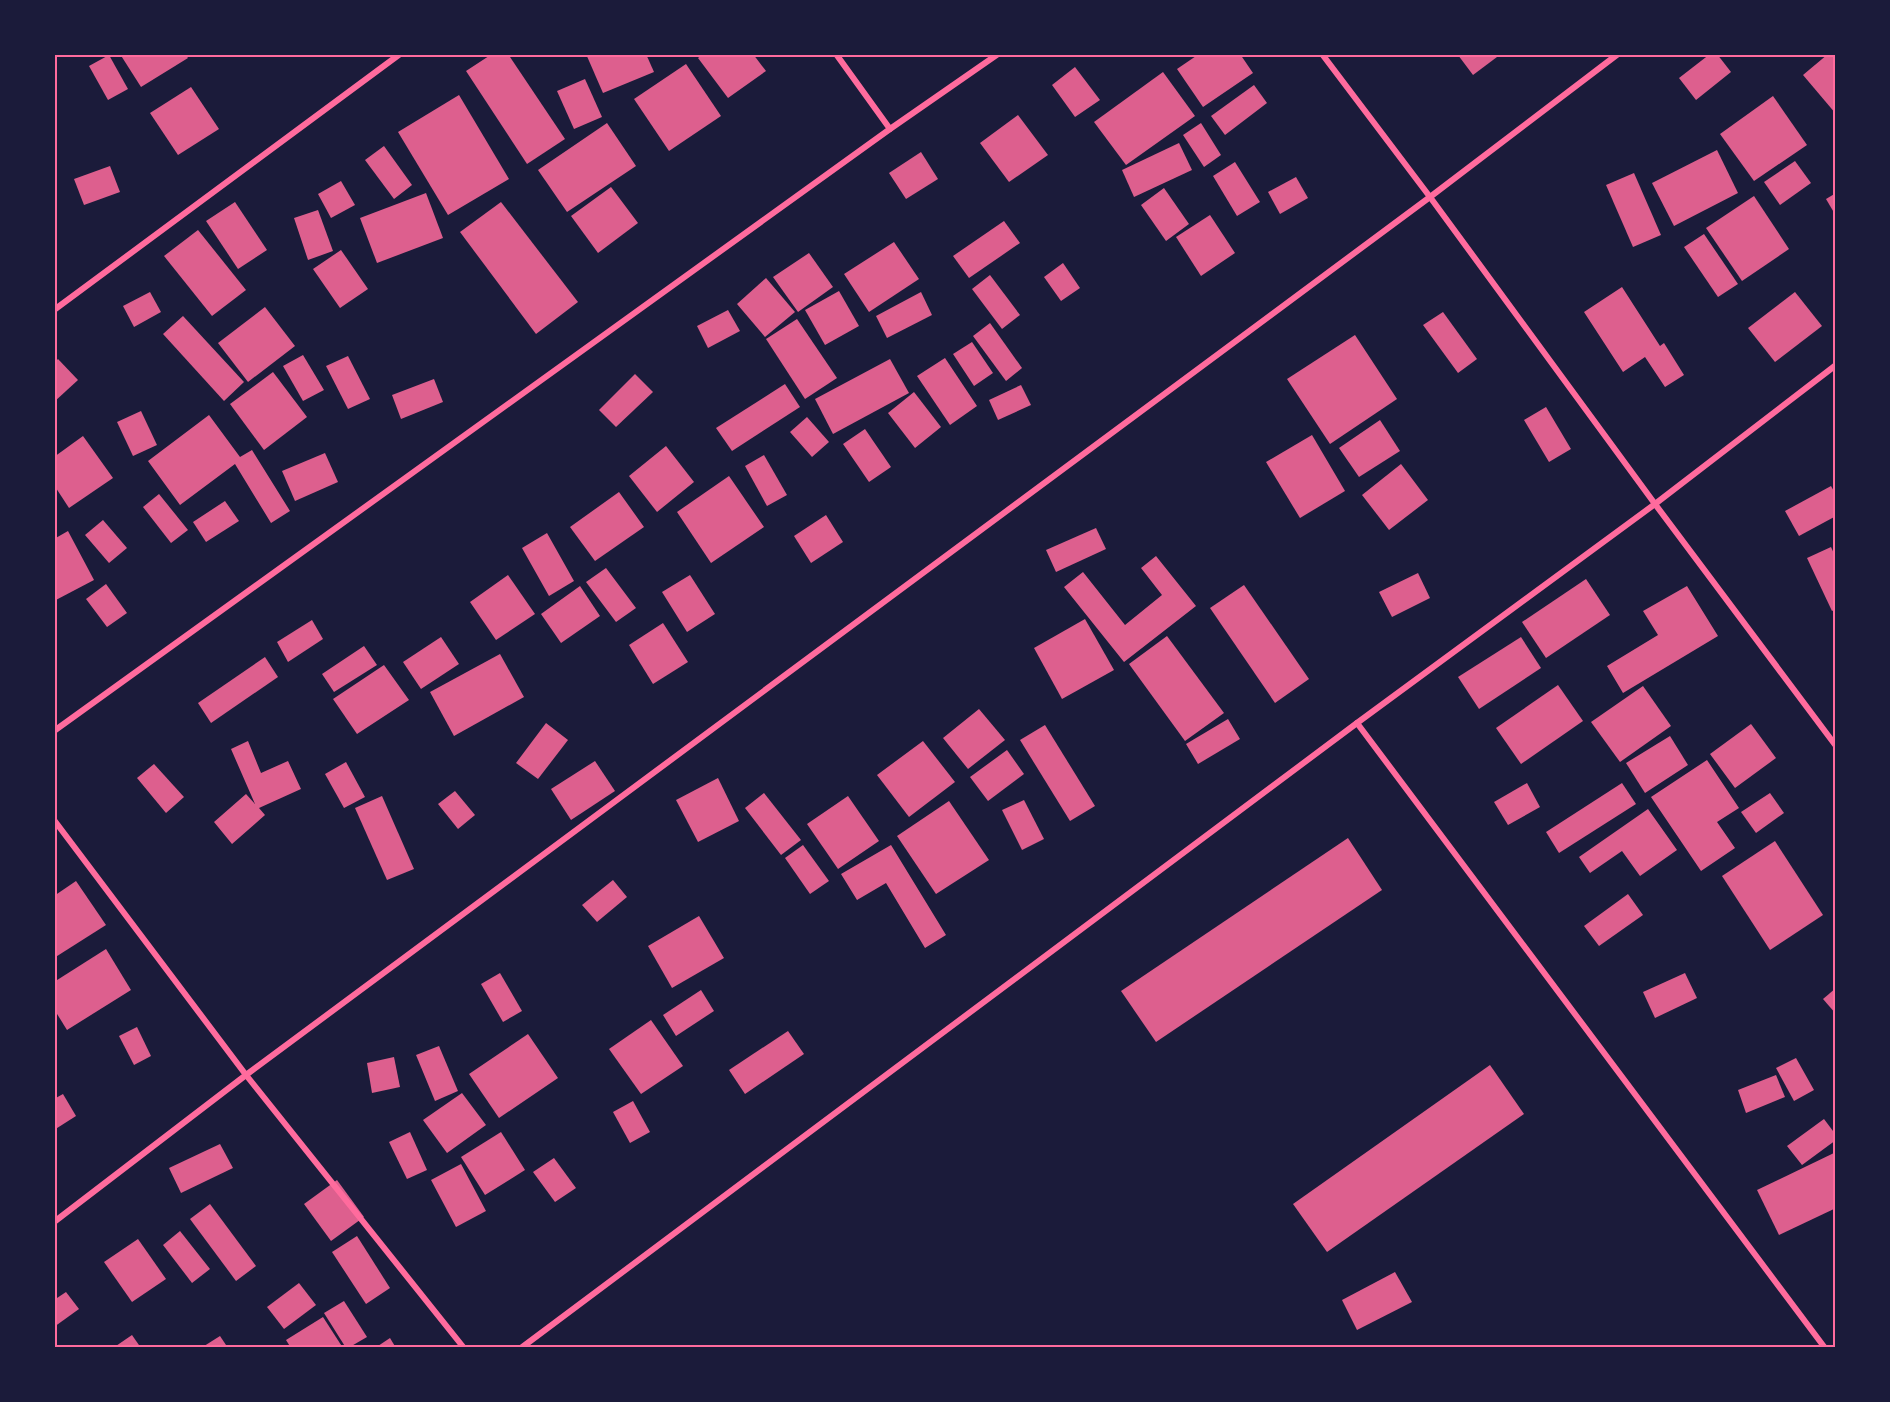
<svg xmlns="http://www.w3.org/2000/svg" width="1890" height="1402" viewBox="0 0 1890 1402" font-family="'PT Sans',sans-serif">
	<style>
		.building { fill: #dd5f8e }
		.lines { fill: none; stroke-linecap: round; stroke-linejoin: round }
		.minor { stroke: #ff6b9d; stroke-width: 6 }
		.neatline { fill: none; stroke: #ff6b9d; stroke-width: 2 }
	</style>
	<rect width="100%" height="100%" fill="#1b1b3a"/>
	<g class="building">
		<polygon points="120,54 185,54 188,58 141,87"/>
		<polygon points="492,54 508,54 565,139 527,164 466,71"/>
		<polygon points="586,54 646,54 654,72 603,93"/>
		<polygon points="703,54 753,54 766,71 728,98 698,58"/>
		<polygon points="1199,54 1240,54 1253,73 1203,107 1177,69"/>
		<polygon points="1460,54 1501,54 1473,75 1458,55"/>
		<polygon points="1710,54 1717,54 1731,72 1696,100 1679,78"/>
		<polygon points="1828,54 1836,54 1836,114 1803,75"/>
		<polygon points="109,55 128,89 108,100 89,66"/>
		<polygon points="686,64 721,116 669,151 634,99"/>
		<polygon points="1075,67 1100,100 1075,117 1052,85"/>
		<polygon points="1163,72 1195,116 1126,165 1094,122"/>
		<polygon points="585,79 602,117 574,129 557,91"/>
		<polygon points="1254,85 1267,103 1225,135 1211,116"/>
		<polygon points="191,87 219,129 178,155 150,113"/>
		<polygon points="459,95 509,179 448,215 398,132"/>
		<polygon points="1773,96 1807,145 1754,181 1720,134"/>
		<polygon points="1018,115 1048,155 1009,182 980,143"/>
		<polygon points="607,123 636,166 567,212 538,170"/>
		<polygon points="1201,123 1221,155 1204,167 1183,135"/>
		<polygon points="1179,143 1192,170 1134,197 1122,170"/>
		<polygon points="384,146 412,185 394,199 365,160"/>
		<polygon points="1717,150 1738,193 1674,226 1652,183"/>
		<polygon points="921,152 938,179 906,199 889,173"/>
		<polygon points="1795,161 1811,183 1780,205 1764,182"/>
		<polygon points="1235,162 1260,202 1237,216 1213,176"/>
		<polygon points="110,166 120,192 84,205 74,179"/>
		<polygon points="1634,173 1661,235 1633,247 1606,185"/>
		<polygon points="1296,177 1308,198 1280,214 1268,192"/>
		<polygon points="341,181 355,205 331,218 318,194"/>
		<polygon points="611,187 638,223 598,253 571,216"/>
		<polygon points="1164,188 1189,224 1166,241 1141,205"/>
		<polygon points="426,193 443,238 377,263 360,218"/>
		<polygon points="1836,193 1836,216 1826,199"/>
		<polygon points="1754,196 1789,249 1742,281 1706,228"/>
		<polygon points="235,202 267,250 238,269 206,221"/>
		<polygon points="501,202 578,302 536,334 460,232"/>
		<polygon points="318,210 333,251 308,260 294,218"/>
		<polygon points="1210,215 1235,253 1201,276 1176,237"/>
		<polygon points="1004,221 1020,243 969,278 953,256"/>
		<polygon points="198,230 246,290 212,316 164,256"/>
		<polygon points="1704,234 1738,284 1718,297 1684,247"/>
		<polygon points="894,242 919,279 869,312 844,274"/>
		<polygon points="341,250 368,289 340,308 313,269"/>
		<polygon points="809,253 833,287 798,312 773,277"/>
		<polygon points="1063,263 1080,288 1061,301 1044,277"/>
		<polygon points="990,275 1020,315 1002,329 972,289"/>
		<polygon points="766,278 795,312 765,337 737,304"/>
		<polygon points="1622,287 1660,346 1664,343 1684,375 1665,387 1645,357 1623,372 1584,312"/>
		<polygon points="839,291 859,326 825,345 805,310"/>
		<polygon points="150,292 161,312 134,327 123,306"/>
		<polygon points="921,292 932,315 887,338 876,316"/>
		<polygon points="1795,292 1822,326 1775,362 1748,328"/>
		<polygon points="265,307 295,346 248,382 218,343"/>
		<polygon points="728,310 740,331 708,348 697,326"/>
		<polygon points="1443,312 1477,359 1458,373 1423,325"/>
		<polygon points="183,316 244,382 224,401 163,334"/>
		<polygon points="797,319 837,378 805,399 766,339"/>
		<polygon points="990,323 1022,368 1006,381 973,336"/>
		<polygon points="1355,335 1397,399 1330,444 1287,379"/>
		<polygon points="972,342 993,373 974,386 953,354"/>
		<polygon points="303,355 324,390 303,401 283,366"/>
		<polygon points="348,356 370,399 348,409 326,366"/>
		<polygon points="945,358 977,406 950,425 917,376"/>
		<polygon points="58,359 78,380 54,402 54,363"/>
		<polygon points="890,359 909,393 833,434 815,399"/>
		<polygon points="273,372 307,417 264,450 230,404"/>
		<polygon points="635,374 653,392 616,427 599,410"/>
		<polygon points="434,379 443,402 401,419 392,395"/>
		<polygon points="785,384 800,407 732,451 716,428"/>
		<polygon points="1021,385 1031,405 998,420 989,400"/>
		<polygon points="914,392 941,427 915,448 888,413"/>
		<polygon points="1546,407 1571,449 1549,462 1524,420"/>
		<polygon points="141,411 157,445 133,456 117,422"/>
		<polygon points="209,415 240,457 252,450 290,511 271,523 235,464 180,505 148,461"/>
		<polygon points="807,417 829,442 812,457 790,432"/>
		<polygon points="1380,420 1400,451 1359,477 1339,448"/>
		<polygon points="865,429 891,467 869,482 843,444"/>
		<polygon points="1312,435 1345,491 1300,518 1266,462"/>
		<polygon points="83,436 113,478 69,508 54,485 54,457"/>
		<polygon points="666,446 694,482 657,512 629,476"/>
		<polygon points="325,453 338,482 295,501 282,471"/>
		<polygon points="764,455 787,495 767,506 745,466"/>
		<polygon points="1401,464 1428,500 1389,530 1362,495"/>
		<polygon points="729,476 764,527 711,563 677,512"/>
		<polygon points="1831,486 1836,495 1836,516 1799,536 1785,511"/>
		<polygon points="619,492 644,527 595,561 570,527"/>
		<polygon points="159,494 188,530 171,543 143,507"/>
		<polygon points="225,501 239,521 206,542 193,522"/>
		<polygon points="826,515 843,542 811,563 794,536"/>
		<polygon points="103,520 127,548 109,563 85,535"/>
		<polygon points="1096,528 1106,549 1056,572 1046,550"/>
		<polygon points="68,531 94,580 54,601 54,539"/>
		<polygon points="547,533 574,581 549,596 522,548"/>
		<polygon points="1831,547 1836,558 1836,609 1832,611 1807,558"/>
		<polygon points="1156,556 1196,606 1124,662 1064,587 1083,572 1125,625 1162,595 1141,568"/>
		<polygon points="606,568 636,608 616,622 586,582"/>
		<polygon points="1418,573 1430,598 1392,617 1379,592"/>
		<polygon points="508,575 535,614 496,640 470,602"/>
		<polygon points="690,575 715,614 687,632 662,592"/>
		<polygon points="1586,579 1610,615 1546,658 1522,622"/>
		<polygon points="106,584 127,613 107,627 86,599"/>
		<polygon points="1244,585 1309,679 1275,703 1210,608"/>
		<polygon points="580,586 600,616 561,643 541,614"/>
		<polygon points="1687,586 1718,636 1623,693 1607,666 1658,635 1643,611"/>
		<polygon points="1085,619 1114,670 1062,699 1034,648"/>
		<polygon points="312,620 323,639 288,662 277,642"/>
		<polygon points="663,623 688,662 653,684 629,645"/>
		<polygon points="1167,636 1224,713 1185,741 1129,664"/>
		<polygon points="441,637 459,664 421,689 403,662"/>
		<polygon points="1521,637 1541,668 1479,709 1458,677"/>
		<polygon points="364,646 377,665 334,692 322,674"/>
		<polygon points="500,654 524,697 454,736 430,692"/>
		<polygon points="265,657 278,677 211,723 198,703"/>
		<polygon points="384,665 409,700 357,734 333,699"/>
		<polygon points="1558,685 1583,721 1521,764 1496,728"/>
		<polygon points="1643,686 1671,726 1620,762 1591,722"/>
		<polygon points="979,709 1005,740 968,769 943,738"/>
		<polygon points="1228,719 1240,739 1198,764 1186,744"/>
		<polygon points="546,723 568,740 538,779 516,763"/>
		<polygon points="1751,724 1776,758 1735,788 1710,754"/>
		<polygon points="1045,725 1095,806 1070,821 1020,740"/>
		<polygon points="1670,736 1688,765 1645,793 1626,763"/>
		<polygon points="248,741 261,773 288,761 301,789 259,808 265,815 232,844 214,822 246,794 255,804 231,749"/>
		<polygon points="923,741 955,782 909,817 877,775"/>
		<polygon points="1007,750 1024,774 988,801 970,777"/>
		<polygon points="1707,760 1739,808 1717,822 1735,848 1701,871 1651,797"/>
		<polygon points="595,761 615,791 571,820 551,789"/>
		<polygon points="346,762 365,797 344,808 325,774"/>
		<polygon points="154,764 184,797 166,813 137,778"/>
		<polygon points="718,778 739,821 698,842 676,800"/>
		<polygon points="1527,783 1540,807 1508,825 1494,802"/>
		<polygon points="1622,783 1636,804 1559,853 1546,832"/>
		<polygon points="455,791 475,815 458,829 438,804"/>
		<polygon points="764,793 801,840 781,855 745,808"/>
		<polygon points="1770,793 1784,813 1756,833 1741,812"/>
		<polygon points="382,796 414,869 387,880 355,808"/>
		<polygon points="848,796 879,841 838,869 807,824"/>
		<polygon points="1024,800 1044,839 1022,850 1002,810"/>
		<polygon points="949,801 989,860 936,894 897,836"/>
		<polygon points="1648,809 1677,850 1640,876 1622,851 1590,873 1579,857"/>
		<polygon points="1348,838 1382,890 1156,1042 1121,991"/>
		<polygon points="1775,841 1823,915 1770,950 1722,876"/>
		<polygon points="803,845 829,881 810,894 785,858"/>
		<polygon points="891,845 946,935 925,948 886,883 857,900 841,874"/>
		<polygon points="613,880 627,897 597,922 582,905"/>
		<polygon points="76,881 106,925 54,958 54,896"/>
		<polygon points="1628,894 1643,915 1599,946 1584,926"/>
		<polygon points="699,916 724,958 672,988 648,946"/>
		<polygon points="106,949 131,990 67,1030 54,1009 54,982"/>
		<polygon points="500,973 522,1011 503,1022 481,984"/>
		<polygon points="1685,973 1697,998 1655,1018 1643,992"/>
		<polygon points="1836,988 1836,1014 1823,999"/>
		<polygon points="701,990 714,1011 676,1036 663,1015"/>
		<polygon points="651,1020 683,1066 641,1094 609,1049"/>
		<polygon points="137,1027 151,1056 134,1065 119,1036"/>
		<polygon points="788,1031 804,1054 745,1094 729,1070"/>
		<polygon points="528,1034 558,1078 499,1118 469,1074"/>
		<polygon points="439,1046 458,1091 435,1101 416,1055"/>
		<polygon points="394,1057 400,1087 372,1093 367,1063"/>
		<polygon points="1796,1058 1814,1090 1794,1101 1776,1068"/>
		<polygon points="1490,1065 1524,1114 1327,1252 1293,1204"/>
		<polygon points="1776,1075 1785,1097 1746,1113 1738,1090"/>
		<polygon points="462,1093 486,1125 447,1153 423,1120"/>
		<polygon points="63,1094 76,1116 54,1130 54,1099"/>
		<polygon points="633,1101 650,1132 630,1143 613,1112"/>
		<polygon points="1824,1119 1836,1135 1836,1140 1802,1165 1787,1146"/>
		<polygon points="410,1132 427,1170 407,1179 389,1142"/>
		<polygon points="501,1132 525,1170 485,1195 461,1157"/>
		<polygon points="220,1144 233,1168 181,1193 169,1168"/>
		<polygon points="1836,1152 1836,1208 1779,1235 1757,1190"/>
		<polygon points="554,1158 576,1188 555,1202 533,1172"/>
		<polygon points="461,1164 486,1211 456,1227 431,1180"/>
		<polygon points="337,1180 364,1217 331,1241 304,1204"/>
		<polygon points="210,1204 256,1266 236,1281 190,1219"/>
		<polygon points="180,1231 210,1269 192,1283 163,1245"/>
		<polygon points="357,1236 390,1288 366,1304 332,1252"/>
		<polygon points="138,1239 166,1279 132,1302 104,1262"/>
		<polygon points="1395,1272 1412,1302 1357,1330 1342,1300"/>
		<polygon points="299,1283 316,1305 284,1329 267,1307"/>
		<polygon points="66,1292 79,1309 54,1327 54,1300"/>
		<polygon points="344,1301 367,1337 348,1348 346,1348 324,1313"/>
		<polygon points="323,1317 343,1348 291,1348 286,1340"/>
		<polygon points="132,1335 141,1348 113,1348"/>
		<polygon points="220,1336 228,1348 201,1348"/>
		<polygon points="390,1338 396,1348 375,1348"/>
	</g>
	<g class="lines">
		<g class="minor">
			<polyline points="836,54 890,129"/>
			<polyline points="1322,54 1430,197 1655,504 1836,746"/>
			<polyline points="54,310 400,54"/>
			<polyline points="1357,723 1825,1348"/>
			<polyline points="54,731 890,129 998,54"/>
			<polyline points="54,820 246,1075 464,1348"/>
			<polyline points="54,1222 246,1075 1430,197 1618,54"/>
			<polyline points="521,1348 1357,723 1655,504 1836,365"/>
		</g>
	</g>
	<rect width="1890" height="1402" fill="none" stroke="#1b1b3a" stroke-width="111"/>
	<rect x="56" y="56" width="1778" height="1290" class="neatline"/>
</svg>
